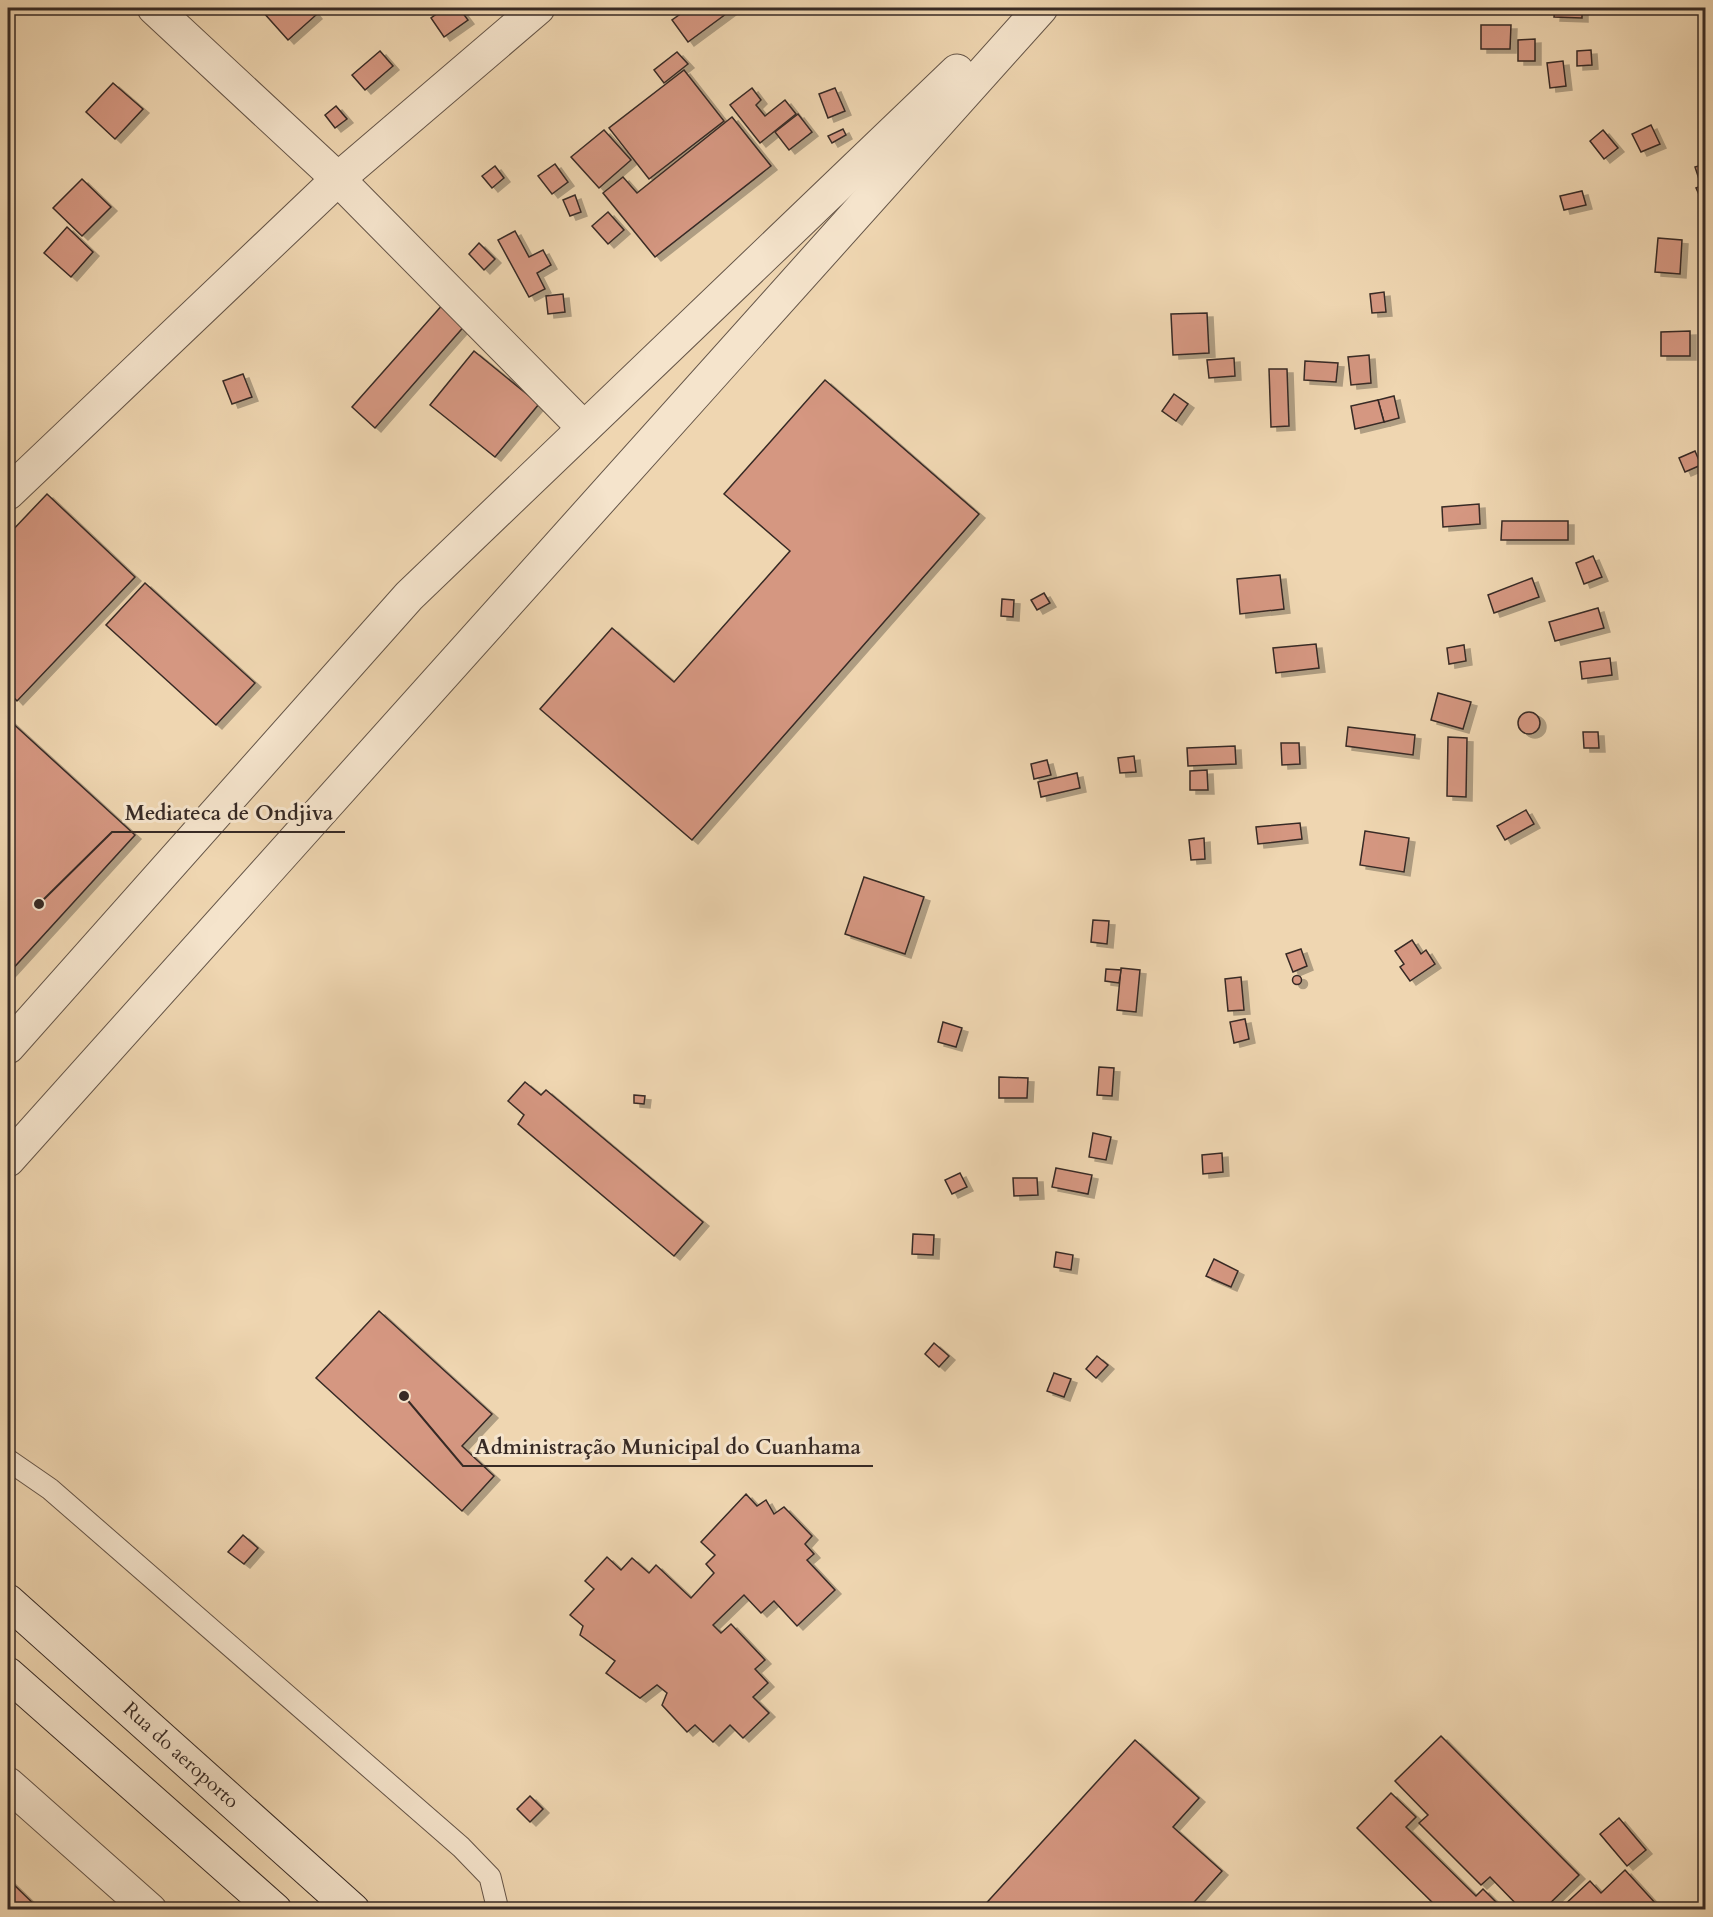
<svg xmlns="http://www.w3.org/2000/svg" width="1713" height="1917" viewBox="0 0 1713 1917" font-family="Cardo,serif">
	<style>
		.building { fill: #d59781; stroke: #372a25; stroke-width: 1.5; filter: url(#shadow) }
		.lines { fill: none; stroke-linecap: round; stroke-linejoin: round }
		.service-casing { stroke: #655548; stroke-width: 23 }
		.minor-casing { stroke: #655548; stroke-width: 35 }
		.secondary-casing { stroke: #372a25; stroke-width: 35 }
		.service { stroke: #f5e4cc; stroke-width: 21 }
		.minor { stroke: #f5e4cc; stroke-width: 33 }
		.secondary { stroke: #f5e4cc; stroke-width: 33 }
		.labels { text-anchor: middle; dominant-baseline: central; stroke-width: 6; stroke-linejoin: round; paint-order: stroke }
		.street-label { font-size: 20px; fill: #372a25; stroke: #f5e4cc }
		.leader { fill: none; stroke: #372a25; stroke-width: 2 }
		.callout-dot { fill: #372a25; stroke: #f5e4cc; stroke-width: 2 }
		.callout-label { font-size: 21px; text-anchor: middle; font-weight: bold; fill: #372a25; stroke: #f5e4cc; stroke-width: 6; stroke-linejoin: round; paint-order: stroke }
	</style>
	<defs>
		<filter id="shadow"><feDropShadow dx="6" dy="4" stdDeviation="0" flood-color="#0004"/></filter>
	</defs>
	<rect width="100%" height="100%" fill="#efd6b1"/>
	<filter id="stains"><feTurbulence type="fractalNoise" baseFrequency=".00333" numOctaves="4"/><feColorMatrix values="0 0 0 0 .2 0 0 0 0 .09 0 0 0 0 .02 0 0 0 .5 -.17"/></filter>
	<radialGradient id="worn" r=".72"><stop offset=".6" stop-color="#630" stop-opacity="0"/><stop offset="1" stop-color="#630" stop-opacity=".3"/></radialGradient>
	<g class="building">
		<polygon points="268,8 316,8 313,11 316,15 288,40 263,12"/>
		<polygon points="445,8 459,8 468,20 444,37 431,18"/>
		<polygon points="689,8 734,8 688,42 672,20"/>
		<polygon points="1555,8 1582,8 1582,18 1554,17"/>
		<polygon points="1481,25 1511,25 1510,49 1481,49"/>
		<polygon points="1535,39 1535,61 1518,61 1518,40"/>
		<polygon points="1591,50 1592,65 1577,66 1577,51"/>
		<polygon points="380,51 393,66 365,90 352,75"/>
		<polygon points="677,52 688,64 664,83 654,70"/>
		<polygon points="1563,61 1566,86 1550,88 1547,63"/>
		<polygon points="684,70 724,121 649,179 609,128"/>
		<polygon points="113,83 143,109 115,139 86,112"/>
		<polygon points="752,88 761,100 756,105 765,116 785,100 796,114 760,143 730,105"/>
		<polygon points="835,88 845,111 828,118 819,94"/>
		<polygon points="336,106 347,119 335,128 325,115"/>
		<polygon points="798,114 812,132 789,150 775,132"/>
		<polygon points="732,117 771,166 655,257 603,193 623,177 637,193"/>
		<polygon points="1651,125 1660,144 1641,152 1632,134"/>
		<polygon points="843,129 846,135 832,143 828,136"/>
		<polygon points="604,130 631,160 599,188 571,157"/>
		<polygon points="1603,130 1618,148 1604,159 1590,141"/>
		<polygon points="555,164 568,182 552,194 538,176"/>
		<polygon points="1706,164 1706,180 1700,182 1695,167"/>
		<polygon points="495,166 504,178 492,188 482,176"/>
		<polygon points="82,179 111,207 82,236 53,208"/>
		<polygon points="1706,184 1706,210 1696,188"/>
		<polygon points="1582,191 1586,205 1564,210 1560,196"/>
		<polygon points="575,195 581,212 570,216 563,200"/>
		<polygon points="608,212 624,230 608,244 592,226"/>
		<polygon points="67,227 93,252 71,277 44,253"/>
		<polygon points="515,231 529,257 543,250 551,265 537,273 545,289 529,297 498,240"/>
		<polygon points="1658,238 1682,240 1680,274 1655,272"/>
		<polygon points="479,243 495,259 484,270 469,254"/>
		<polygon points="1384,292 1386,312 1372,313 1370,294"/>
		<polygon points="563,294 565,312 548,314 546,296"/>
		<polygon points="444,303 467,323 375,428 352,407"/>
		<polygon points="1207,313 1209,353 1173,355 1171,314"/>
		<polygon points="1690,331 1690,356 1661,356 1661,332"/>
		<polygon points="474,351 539,404 495,457 430,405"/>
		<polygon points="1369,355 1371,383 1351,385 1348,357"/>
		<polygon points="1234,358 1235,376 1209,378 1207,360"/>
		<polygon points="1305,361 1338,363 1336,382 1304,380"/>
		<polygon points="1269,369 1287,369 1289,426 1271,427"/>
		<polygon points="243,374 252,397 232,404 223,381"/>
		<polygon points="825,380 979,514 692,840 540,709 612,628 674,682 790,551 724,494"/>
		<polygon points="1174,394 1188,404 1176,421 1162,411"/>
		<polygon points="1394,396 1399,418 1384,422 1378,400"/>
		<polygon points="1378,400 1384,422 1355,429 1351,406"/>
		<polygon points="1695,451 1701,465 1685,472 1679,458"/>
		<polygon points="47,494 135,577 17,701 8,691 8,535"/>
		<polygon points="1479,504 1480,524 1443,527 1442,507"/>
		<polygon points="1502,521 1568,521 1568,540 1501,540"/>
		<polygon points="1593,556 1602,577 1584,584 1576,563"/>
		<polygon points="1280,575 1284,609 1240,614 1237,579"/>
		<polygon points="1532,578 1539,597 1494,613 1488,595"/>
		<polygon points="145,583 255,683 216,725 106,625"/>
		<polygon points="1044,593 1050,603 1037,610 1031,600"/>
		<polygon points="1002,599 1014,600 1013,617 1001,616"/>
		<polygon points="1598,608 1604,628 1555,641 1549,622"/>
		<polygon points="1316,644 1319,668 1276,673 1273,648"/>
		<polygon points="1464,645 1466,661 1449,664 1447,648"/>
		<polygon points="1610,658 1612,675 1582,679 1580,662"/>
		<polygon points="1438,693 1471,702 1463,729 1431,720"/>
		<circle cx="1529" cy="723" r="11"/>
		<polygon points="8,719 135,835 8,974"/>
		<polygon points="1348,727 1415,735 1413,755 1346,746"/>
		<polygon points="1583,732 1598,732 1599,748 1584,748"/>
		<polygon points="1448,737 1467,738 1466,797 1447,796"/>
		<polygon points="1281,743 1299,743 1300,764 1282,765"/>
		<polygon points="1235,746 1236,764 1188,766 1187,748"/>
		<polygon points="1134,756 1136,772 1120,773 1118,758"/>
		<polygon points="1047,760 1051,775 1034,779 1031,764"/>
		<polygon points="1207,770 1208,790 1190,790 1190,771"/>
		<polygon points="1077,773 1080,788 1041,797 1038,782"/>
		<polygon points="1526,810 1534,824 1505,840 1497,826"/>
		<polygon points="1300,823 1302,839 1258,844 1256,827"/>
		<polygon points="1365,831 1409,838 1404,872 1360,865"/>
		<polygon points="1204,838 1205,859 1191,860 1189,840"/>
		<polygon points="864,877 924,897 905,954 845,934"/>
		<polygon points="1093,920 1109,921 1107,944 1091,942"/>
		<polygon points="1412,940 1421,954 1426,950 1435,964 1410,981 1400,967 1404,964 1395,951"/>
		<polygon points="1301,949 1307,966 1293,972 1286,954"/>
		<polygon points="1121,968 1140,970 1136,1012 1117,1010"/>
		<polygon points="1106,969 1121,970 1119,983 1105,981"/>
		<circle cx="1297" cy="980" r="4.5"/>
		<polygon points="1241,977 1244,1010 1228,1011 1225,979"/>
		<polygon points="1245,1019 1249,1039 1234,1043 1230,1022"/>
		<polygon points="943,1022 962,1028 956,1047 938,1042"/>
		<polygon points="1099,1067 1114,1068 1112,1096 1097,1095"/>
		<polygon points="999,1077 1028,1078 1027,1098 999,1098"/>
		<polygon points="525,1082 541,1095 546,1090 703,1222 674,1256 518,1124 524,1115 508,1101"/>
		<polygon points="634,1095 645,1096 644,1104 634,1103"/>
		<polygon points="1093,1133 1111,1137 1106,1160 1089,1157"/>
		<polygon points="1222,1153 1223,1172 1203,1174 1202,1155"/>
		<polygon points="1056,1168 1092,1175 1088,1194 1052,1187"/>
		<polygon points="960,1173 967,1187 952,1194 945,1180"/>
		<polygon points="1013,1178 1037,1178 1038,1195 1014,1196"/>
		<polygon points="913,1234 934,1235 933,1255 912,1254"/>
		<polygon points="1056,1252 1073,1255 1071,1270 1054,1267"/>
		<polygon points="1214,1259 1238,1271 1231,1287 1206,1276"/>
		<polygon points="379,1311 492,1414 462,1446 494,1476 462,1511 316,1378"/>
		<polygon points="934,1343 949,1356 939,1367 925,1354"/>
		<polygon points="1097,1356 1108,1365 1096,1378 1086,1369"/>
		<polygon points="1054,1373 1071,1379 1064,1397 1047,1391"/>
		<polygon points="746,1494 757,1506 766,1500 774,1514 784,1507 812,1536 805,1544 814,1554 807,1560 835,1590 797,1626 774,1601 761,1613 744,1595 713,1625 721,1633 731,1624 765,1660 755,1669 768,1683 753,1697 769,1713 743,1738 730,1725 713,1742 695,1725 687,1732 662,1705 667,1693 657,1685 640,1698 606,1673 615,1661 580,1635 583,1626 570,1615 594,1589 585,1581 607,1557 621,1570 632,1558 649,1573 656,1565 691,1598 714,1573 706,1564 715,1555 701,1542"/>
		<polygon points="243,1535 258,1548 244,1564 228,1552"/>
		<polygon points="1441,1736 1579,1875 1543,1910 1522,1910 1490,1877 1481,1885 1419,1823 1428,1815 1395,1781"/>
		<polygon points="1135,1740 1199,1798 1173,1827 1222,1871 1187,1910 980,1910"/>
		<polygon points="1391,1793 1416,1817 1406,1827 1476,1896 1483,1889 1504,1910 1440,1910 1357,1828"/>
		<polygon points="530,1796 543,1809 530,1822 517,1809"/>
		<polygon points="1619,1818 1646,1850 1627,1866 1600,1834"/>
		<polygon points="1625,1870 1657,1905 1653,1910 1560,1909 1590,1881 1601,1893"/>
		<polygon points="8,1879 40,1910 8,1910"/>
	</g>
	<g class="lines">
		<defs>
			<polyline id="service" points="8,1460 50,1489 461,1847 490,1877 498,1910"/>
			<g id="minor">
				<polyline points="154,8 338,179 584,428"/>
				<polyline points="8,493 338,179 538,8"/>
				<polyline points="8,1047 409,596 957,71"/>
				<polyline points="8,1160 1041,8"/>
				<polyline points="8,1784 150,1910"/>
			</g>
			<g id="secondary">
				<polyline points="8,1601 353,1910"/>
				<polyline points="8,1674 275,1910"/>
			</g>
		</defs>
		<use href="#service" class="service-casing"/>
		<use href="#minor" class="minor-casing"/>
		<use href="#secondary" class="secondary-casing"/>
		<use href="#service" class="service"/>
		<use href="#minor" class="minor"/>
		<use href="#secondary" class="secondary"/>
	</g>
	<g class="labels">
		<g class="street-label">
			<text transform="translate(181 1755) rotate(42)">Rua do aeroporto</text>
		</g>
	</g>
	<path class="leader" d="M39 904L112 832H345M404 1396L463 1466H873"/>
	<g class="callout-dot">
		<circle cx="39" cy="904" r="6"/>
		<circle cx="404" cy="1396" r="6"/>
	</g>
	<g class="callout-label">
		<text x="229" y="820">Mediateca de Ondjiva</text>
		<text x="668" y="1454">Administração Municipal do Cuanhama</text>
	</g>
	<rect width="1713" height="1917" fill="none" stroke="#efd6b1" stroke-width="30"/>
	<rect x="9" y="9" width="1695" height="1899" fill="none" stroke="#372a25" stroke-width="3"/>
	<rect x="15" y="15" width="1683" height="1887" fill="none" stroke="#372a25" stroke-width="1.5"/>
	<rect width="100%" height="100%" filter="url(#stains)"/>
	<rect width="100%" height="100%" fill="url(#worn)"/>
</svg>
